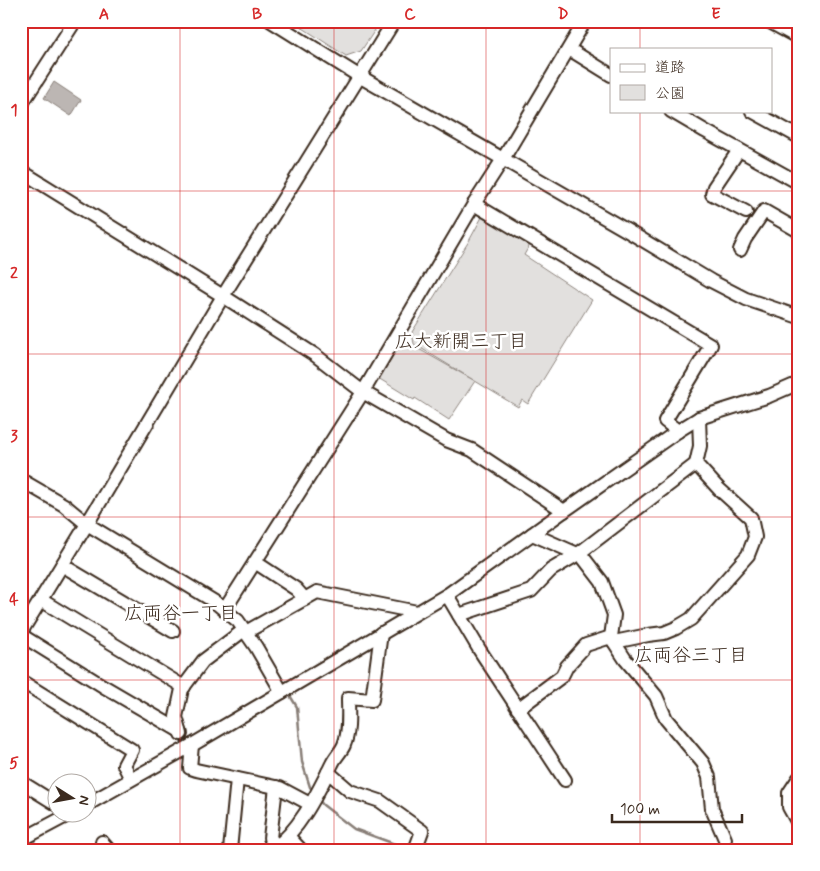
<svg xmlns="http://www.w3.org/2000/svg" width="820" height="871" viewBox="0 0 820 871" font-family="Mynerve,'Klee One',sans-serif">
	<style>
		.green { fill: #e2e0de; stroke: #8e857e }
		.water { fill: #bcb6b3; stroke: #887e77 }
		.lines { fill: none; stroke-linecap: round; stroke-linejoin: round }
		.stream { stroke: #887e77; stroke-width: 2.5 }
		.minor-casing { stroke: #3b2a1e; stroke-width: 16 }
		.minor { stroke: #fff; stroke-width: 12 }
		.grid { fill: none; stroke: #d62828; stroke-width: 1; stroke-opacity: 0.55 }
		.labels { text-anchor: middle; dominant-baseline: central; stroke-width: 5; stroke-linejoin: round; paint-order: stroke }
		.neighbourhood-label { font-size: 19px; fill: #3b2a1e; stroke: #fff }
		.neatline { fill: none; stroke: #d62828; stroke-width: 2 }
		.grid-label { font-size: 16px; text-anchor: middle; font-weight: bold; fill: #d62828 }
	</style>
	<rect width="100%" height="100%" fill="#fff"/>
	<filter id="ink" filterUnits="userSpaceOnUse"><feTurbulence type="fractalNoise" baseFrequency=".02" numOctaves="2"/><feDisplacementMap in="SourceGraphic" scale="10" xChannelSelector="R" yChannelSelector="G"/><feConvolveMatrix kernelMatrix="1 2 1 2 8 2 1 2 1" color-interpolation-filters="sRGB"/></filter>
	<g filter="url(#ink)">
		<g class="green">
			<polygon points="292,21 381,21 361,51 346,56"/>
			<polygon points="482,217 531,243 524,255 592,300 528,404 522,400 518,407 414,344 412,332 469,241"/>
			<polygon points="401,339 475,381 449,420 415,398 414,400 378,378"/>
		</g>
		<polygon class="water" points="54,82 81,100 71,116 44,98"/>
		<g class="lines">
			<g class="stream">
				<polyline points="255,633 261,643"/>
				<polyline points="289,694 297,707 302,762 310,787 313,791"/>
				<polyline points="319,800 323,805 354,829 411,850"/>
			</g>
			<defs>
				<g id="minor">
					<polyline points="271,21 359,76 626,230 711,281 746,299 799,317"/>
					<polyline points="768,21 799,38"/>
					<polyline points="569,49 611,75"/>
					<polyline points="21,105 75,21"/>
					<polyline points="671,111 705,131 799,183"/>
					<polyline points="752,111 799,137"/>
					<polyline points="739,150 714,187 712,194 746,212"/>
					<polyline points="21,171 223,296 315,355 363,392 446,440 472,450 564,511"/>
					<polyline points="474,204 711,345 665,421 678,431"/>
					<polyline points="740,250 745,239 764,211 799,231"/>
					<polyline points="21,480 64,505 87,524 215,602 238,621 256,647 282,692"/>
					<polyline points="532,534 582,556 602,582 614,615 611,637 614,642 625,659 656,696 666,719 703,763 709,777 712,809 725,839"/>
					<polyline points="255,562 296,589 305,599"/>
					<polyline points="62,565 173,631"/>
					<polyline points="447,595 479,649 565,780"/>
					<polyline points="41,600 184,687"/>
					<polyline points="225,609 363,392 474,204 503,159 585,21"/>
					<polyline points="459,615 531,591 551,570 578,554 696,464"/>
					<polyline points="21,632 87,524 223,296 394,21"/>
					<polyline points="246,632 317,592 417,612"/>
					<polyline points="21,635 103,686 180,731"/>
					<polyline points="614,642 648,635 664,633 676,628 691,619 748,555 755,537 751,518 719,489 696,464 700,446 699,418"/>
					<polyline points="21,681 132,750 124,765 131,779"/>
					<polyline points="518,709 562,676 567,666 586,645 611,637"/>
					<polyline points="181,734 176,717 182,689 203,661 244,630"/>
					<polyline points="192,745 190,768 196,770 280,788 310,804"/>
					<polyline points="328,772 350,791 380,801 422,831 415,850"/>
					<polyline points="799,778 789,793 789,807 798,823 799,826"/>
					<polyline points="21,782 58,805"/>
					<polyline points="276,787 270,838 277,846"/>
					<polyline points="88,804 187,748 447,595 564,511 678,431 699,418 769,396 799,383"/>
					<polyline points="288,836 301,850"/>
					<polyline points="21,840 70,814"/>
					<polyline points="102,842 109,850"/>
					<polyline points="230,850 237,779"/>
					<path d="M272 850C300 830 317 794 332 764 335 757 341 752 344 745 350 731 348 712 348 698L372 700 381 633"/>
				</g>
			</defs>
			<use href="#minor" class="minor-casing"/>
			<use href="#minor" class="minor"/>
		</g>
	</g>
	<path class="grid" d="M180 21V850M334 21V850M486 21V850M640 21V49M640 111V850M21 191H799M21 354H799M21 517H799M21 680H799"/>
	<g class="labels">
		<g class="neighbourhood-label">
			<text x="461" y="341">広大新開三丁目</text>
			<text x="181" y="613">広両谷一丁目</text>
			<text x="691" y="655">広両谷三丁目</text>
		</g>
	</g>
	<rect width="820" height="871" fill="none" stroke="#fff" stroke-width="55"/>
	<rect x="610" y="48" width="162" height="65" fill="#ffffff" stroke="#b1aaa5"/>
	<rect x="620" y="64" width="25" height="8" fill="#ffffff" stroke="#b1aaa5"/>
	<text x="655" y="72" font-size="15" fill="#3b2a1e">道路</text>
	<rect x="620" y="85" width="25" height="15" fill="#e2e0de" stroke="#b1aaa5"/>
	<text x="655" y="98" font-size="15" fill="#3b2a1e">公園</text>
	<g transform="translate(72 798) rotate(101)"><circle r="24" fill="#ffffff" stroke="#b1aaa5"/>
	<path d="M0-4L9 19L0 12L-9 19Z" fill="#3b2a1e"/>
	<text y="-8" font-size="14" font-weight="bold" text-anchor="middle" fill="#3b2a1e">N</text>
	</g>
	<path d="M612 814v8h130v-8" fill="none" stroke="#3b2a1e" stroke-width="2.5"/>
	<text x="620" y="814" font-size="15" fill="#3b2a1e" stroke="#ffffff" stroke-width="4" paint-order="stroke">100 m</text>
	<rect x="28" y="28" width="764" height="816" class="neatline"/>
	<g class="grid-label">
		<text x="104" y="19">A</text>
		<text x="257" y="19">B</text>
		<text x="410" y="19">C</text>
		<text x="563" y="19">D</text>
		<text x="716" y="19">E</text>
		<text x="14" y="115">1</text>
		<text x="14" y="278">2</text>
		<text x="14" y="441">3</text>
		<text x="14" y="604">4</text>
		<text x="14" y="768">5</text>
	</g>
</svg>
